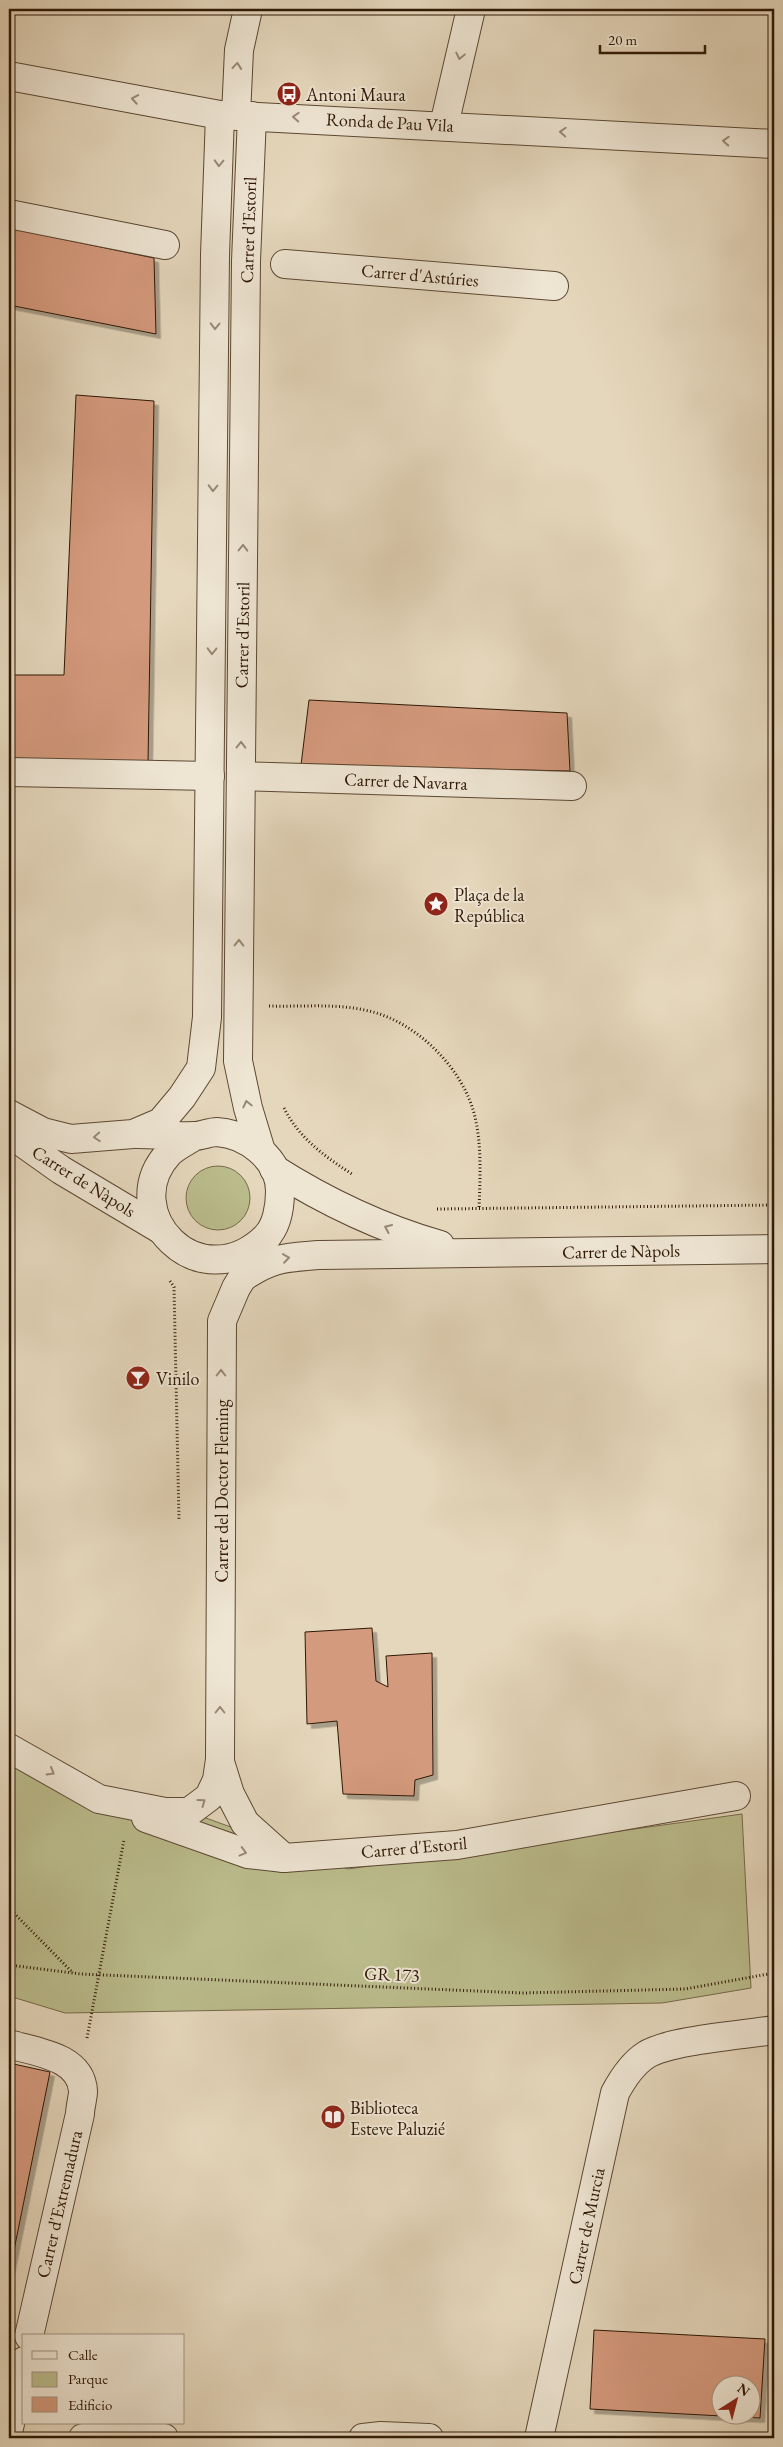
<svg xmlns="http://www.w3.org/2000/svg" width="783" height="2447" viewBox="0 0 783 2447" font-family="'EB Garamond',serif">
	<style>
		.green { fill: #bbbc8c; stroke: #756a48 }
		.building { fill: #d49a7d; stroke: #2f1805; fill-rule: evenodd; filter: url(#shadow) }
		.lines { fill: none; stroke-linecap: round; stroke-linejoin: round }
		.street-casing { stroke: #5c4833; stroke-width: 30 }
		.path { stroke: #2f1805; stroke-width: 3; stroke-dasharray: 1 2.5; stroke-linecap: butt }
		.street { stroke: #eee5d3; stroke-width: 28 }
		.oneway { stroke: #988976 }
		.labels { text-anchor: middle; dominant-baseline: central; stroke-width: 4; stroke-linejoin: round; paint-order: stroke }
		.poi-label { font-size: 18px; fill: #2f1805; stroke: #eee5d3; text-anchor: start }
		.street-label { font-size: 18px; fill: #2f1805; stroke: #eee5d3 }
	</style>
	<defs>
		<filter id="shadow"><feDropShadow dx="4.5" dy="4.5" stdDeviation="0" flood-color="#0004"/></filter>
	</defs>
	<rect width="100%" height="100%" fill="#e5d7bc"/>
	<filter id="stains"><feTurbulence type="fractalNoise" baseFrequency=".004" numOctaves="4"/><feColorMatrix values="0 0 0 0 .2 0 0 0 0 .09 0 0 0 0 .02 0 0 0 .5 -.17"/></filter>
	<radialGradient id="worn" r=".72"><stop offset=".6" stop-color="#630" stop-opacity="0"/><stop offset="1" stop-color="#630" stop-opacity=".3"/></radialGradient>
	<g class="green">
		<circle cx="218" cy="1198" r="32"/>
		<polygon points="9,1748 99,1799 189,1812 348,1869 742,1814 751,1988 662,2003 65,2013 9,1996"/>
	</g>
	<g class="building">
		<polygon points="9,228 154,258 156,334 9,305"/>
		<polygon points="76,395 154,401 148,762 9,758 9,675 64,675"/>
		<polygon points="309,700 567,713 570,771 301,765"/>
		<polygon points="372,1628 376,1681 388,1687 386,1656 432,1653 433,1775 415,1780 414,1796 343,1794 337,1721 307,1724 305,1632"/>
		<polygon points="9,2063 50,2072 9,2275"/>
		<path d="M594 2330 765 2339 760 2418 590 2409ZM720 2384H750V2414H720Z"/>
	</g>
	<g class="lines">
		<defs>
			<g id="street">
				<polyline points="9,76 220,115 774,144"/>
				<polyline points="236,115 239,50 248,9"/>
				<polyline points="252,116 246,261 238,1061 248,1108 261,1151"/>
				<polyline points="444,125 471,9"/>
				<polyline points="9,214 165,245"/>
				<polyline points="285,264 554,286"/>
				<polyline points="9,772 210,776"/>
				<polyline points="241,776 572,786"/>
				<polyline points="9,1114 43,1132 71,1139 133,1134 161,1122 182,1097 201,1068 207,1017 215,255 220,115"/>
				<polyline points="9,1133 61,1170 160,1229"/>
				<path d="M137 1134C156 1134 176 1137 194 1136 202 1136 209 1132 217 1132 247 1134 280 1159 280 1191 280 1206 277 1226 266 1237 199 1302 114 1212 169 1153 175 1147 186 1142 194 1136"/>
				<path d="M274 1169C326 1202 381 1228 440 1245"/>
				<path d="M243 1277C273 1257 284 1258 319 1255L774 1249"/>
				<polyline points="9,1748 99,1799 165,1812 189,1812 209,1797 217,1780 220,1759 222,1321 236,1288 268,1235"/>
				<polyline points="220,1762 230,1794 245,1823 284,1858"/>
				<polyline points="146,1818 248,1854 284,1858 457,1845 736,1796"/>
				<path d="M9 2044C35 2052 81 2056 83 2091 83 2098 80 2107 80 2114L29 2336"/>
				<polyline points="9,2428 24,2361"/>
				<polyline points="83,2438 140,2434 164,2438"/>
				<polyline points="363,2438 381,2436 429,2438"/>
				<path d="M539 2438 615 2093C623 2078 632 2064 646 2055 670 2040 744 2035 774 2030"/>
			</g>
		</defs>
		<use href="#street" class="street-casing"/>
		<g class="path">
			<path d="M269 1006C302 1007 337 1003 369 1011 417 1022 464 1069 475 1117 482 1147 480 1179 479 1209"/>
			<path d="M284 1108C299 1138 324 1156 352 1174"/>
			<polyline points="437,1209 774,1205"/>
			<polyline points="170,1281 174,1287 179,1520"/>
			<polyline points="9,1908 73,1973"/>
			<polyline points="9,1965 81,1974 522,1993 685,1989 774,1973"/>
			<polyline points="87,2038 124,1840"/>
		</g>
		<use href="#street" class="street"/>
	</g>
	<defs><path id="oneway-chevron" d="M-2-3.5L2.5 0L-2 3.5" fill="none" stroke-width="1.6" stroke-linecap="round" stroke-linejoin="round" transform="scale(1.25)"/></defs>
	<g class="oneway">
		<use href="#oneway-chevron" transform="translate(460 56) rotate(102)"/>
		<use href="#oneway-chevron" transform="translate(237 66) rotate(-85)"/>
		<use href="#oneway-chevron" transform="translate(135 99) rotate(-170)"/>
		<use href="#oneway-chevron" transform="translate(296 117) rotate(-177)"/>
		<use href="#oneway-chevron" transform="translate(563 132) rotate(-177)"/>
		<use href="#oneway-chevron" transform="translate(726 141) rotate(-177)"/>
		<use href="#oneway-chevron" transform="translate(219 163) rotate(92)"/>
		<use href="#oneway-chevron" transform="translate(215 326) rotate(91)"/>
		<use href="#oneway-chevron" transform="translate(213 488) rotate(91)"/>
		<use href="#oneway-chevron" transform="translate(243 548) rotate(-89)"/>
		<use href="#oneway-chevron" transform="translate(212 651) rotate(91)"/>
		<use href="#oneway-chevron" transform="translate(241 745) rotate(-89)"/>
		<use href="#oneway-chevron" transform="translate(239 943) rotate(-89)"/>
		<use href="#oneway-chevron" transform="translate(247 1104) rotate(-103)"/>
		<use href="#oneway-chevron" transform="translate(97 1137) rotate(176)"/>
		<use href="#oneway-chevron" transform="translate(388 1228) rotate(-156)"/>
		<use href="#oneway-chevron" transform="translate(286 1258) rotate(-8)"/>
		<use href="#oneway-chevron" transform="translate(221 1373) rotate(-90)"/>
		<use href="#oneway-chevron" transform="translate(220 1710) rotate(-90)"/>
		<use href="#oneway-chevron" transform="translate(51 1772) rotate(30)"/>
		<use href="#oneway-chevron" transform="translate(202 1802) rotate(-36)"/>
		<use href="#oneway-chevron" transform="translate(243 1852) rotate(15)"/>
	</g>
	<defs>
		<symbol id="bus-disc" viewBox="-11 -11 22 22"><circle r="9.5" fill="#8f2418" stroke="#eee5d3"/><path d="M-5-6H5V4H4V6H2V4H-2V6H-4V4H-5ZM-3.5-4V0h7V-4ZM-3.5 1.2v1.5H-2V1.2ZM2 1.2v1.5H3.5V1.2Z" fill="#fff"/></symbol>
		<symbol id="sight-disc" viewBox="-11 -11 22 22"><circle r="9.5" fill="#8f2418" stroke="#eee5d3"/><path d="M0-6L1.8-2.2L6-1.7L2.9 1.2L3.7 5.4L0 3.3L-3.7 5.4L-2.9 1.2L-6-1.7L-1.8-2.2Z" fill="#fff"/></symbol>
		<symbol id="bar-disc" viewBox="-11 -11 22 22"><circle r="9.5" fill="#8f2418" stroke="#eee5d3"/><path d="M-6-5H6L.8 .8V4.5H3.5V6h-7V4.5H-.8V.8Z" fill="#fff"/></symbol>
		<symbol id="library-disc" viewBox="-11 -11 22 22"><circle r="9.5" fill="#8f2418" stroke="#eee5d3"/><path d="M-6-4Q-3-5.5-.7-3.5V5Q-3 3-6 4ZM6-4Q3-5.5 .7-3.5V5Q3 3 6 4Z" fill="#fff"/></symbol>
	</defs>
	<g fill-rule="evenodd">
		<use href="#bus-disc" x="275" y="80" width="28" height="28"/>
		<use href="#sight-disc" x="422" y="890" width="28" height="28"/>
		<use href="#bar-disc" x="124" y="1364" width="28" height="28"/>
		<use href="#library-disc" x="319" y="2103" width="28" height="28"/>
	</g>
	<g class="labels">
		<g class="poi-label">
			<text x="306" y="94">Antoni Maura</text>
			<text x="454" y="894">Plaça de la<tspan x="454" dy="21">República</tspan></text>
			<text x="156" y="1378">Vinilo</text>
			<text x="350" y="2107">Biblioteca<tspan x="350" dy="21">Esteve Paluzié</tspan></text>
		</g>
		<g class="street-label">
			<text transform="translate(390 122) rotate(3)">Ronda de Pau Vila</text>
			<text transform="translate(248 230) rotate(-88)">Carrer d'Estoril</text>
			<text transform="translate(420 275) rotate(5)">Carrer d'Astúries</text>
			<text transform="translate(242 635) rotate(-89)">Carrer d'Estoril</text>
			<text transform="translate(406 781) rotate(2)">Carrer de Navarra</text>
			<text transform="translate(84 1181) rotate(32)">Carrer de Nàpols</text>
			<text transform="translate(621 1251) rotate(-1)">Carrer de Nàpols</text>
			<text transform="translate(221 1491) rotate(-90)">Carrer del Doctor Fleming</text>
			<text transform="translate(414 1847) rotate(-5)">Carrer d'Estoril</text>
			<text transform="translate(392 1974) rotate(2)">GR 173</text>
			<text transform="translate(59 2204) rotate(-77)">Carrer d'Extremadura</text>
			<text transform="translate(586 2226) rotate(-78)">Carrer de Murcia</text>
		</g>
	</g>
	<rect width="783" height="2447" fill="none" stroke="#e5d7bc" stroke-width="30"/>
	<rect x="10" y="10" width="763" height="2427" fill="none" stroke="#2f1805" stroke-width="2.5"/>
	<rect x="15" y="15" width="753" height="2417" fill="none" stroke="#2f1805"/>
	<rect x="22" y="2334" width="162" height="90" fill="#eee5d3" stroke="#a29381"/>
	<rect x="32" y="2351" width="25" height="8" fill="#eee5d3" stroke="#a29381"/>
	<text x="68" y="2360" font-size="15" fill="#2f1805">Calle</text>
	<rect x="32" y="2372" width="25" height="15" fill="#bbbc8c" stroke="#a29381"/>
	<text x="68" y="2384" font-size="15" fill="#2f1805">Parque</text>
	<rect x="32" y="2397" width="25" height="15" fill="#d49a7d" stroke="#a29381"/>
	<text x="68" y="2410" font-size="15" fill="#2f1805">Edificio</text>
	<g transform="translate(736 2400) rotate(36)"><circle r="24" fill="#eee5d3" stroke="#a29381"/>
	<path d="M0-4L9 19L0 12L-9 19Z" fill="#8f2418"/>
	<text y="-8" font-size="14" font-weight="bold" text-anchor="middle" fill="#2f1805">N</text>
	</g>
	<path d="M600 45v8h105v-8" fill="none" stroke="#2f1805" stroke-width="2.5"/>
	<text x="608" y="45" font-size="15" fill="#2f1805" stroke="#eee5d3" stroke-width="4" paint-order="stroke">20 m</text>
	<rect width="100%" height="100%" filter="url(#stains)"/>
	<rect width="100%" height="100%" fill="url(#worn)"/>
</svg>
